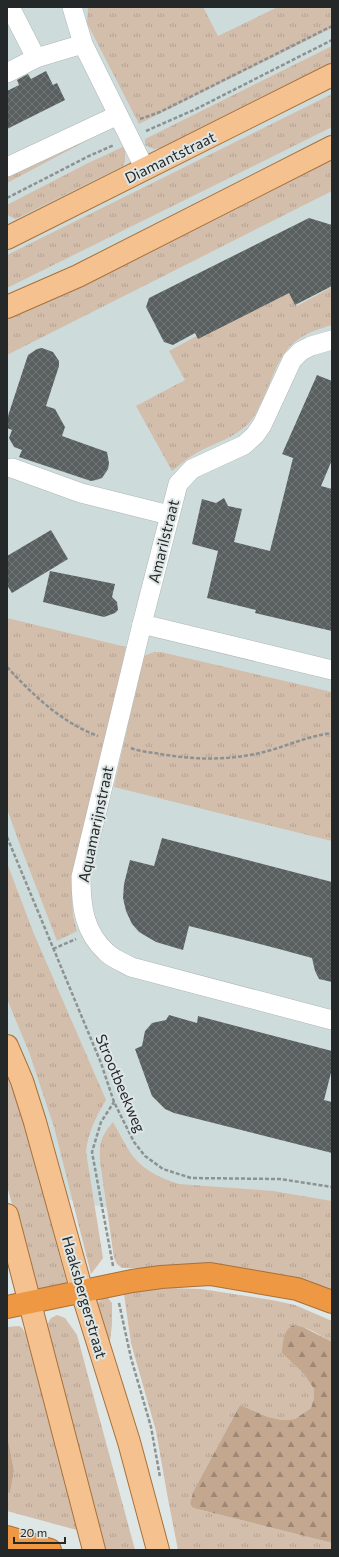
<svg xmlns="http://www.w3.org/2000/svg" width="339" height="1557" viewBox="0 0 339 1557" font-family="Commissioner,sans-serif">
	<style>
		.built { fill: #cddcdb }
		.grass { fill: url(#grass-tufts) }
		.forest { fill: url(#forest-firs) }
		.building { fill: url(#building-cross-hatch) }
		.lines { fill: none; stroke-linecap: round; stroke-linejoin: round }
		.minor-casing { stroke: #afb6b5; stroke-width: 20 }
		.major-casing { stroke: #a8713a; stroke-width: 24 }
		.highway-casing { stroke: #a8713a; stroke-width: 24 }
		.path { stroke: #8c9292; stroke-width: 2.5; stroke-dasharray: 4 2; stroke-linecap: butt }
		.minor { stroke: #fff; stroke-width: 19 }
		.major { stroke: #f5c18e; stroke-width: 22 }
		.highway { stroke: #ee9843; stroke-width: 22 }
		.labels { text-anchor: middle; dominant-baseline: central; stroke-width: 4; stroke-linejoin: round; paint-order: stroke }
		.street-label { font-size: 15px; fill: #252828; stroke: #dfe6e6 }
	</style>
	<defs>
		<pattern id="grass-tufts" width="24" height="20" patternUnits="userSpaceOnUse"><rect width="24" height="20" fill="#d3bdab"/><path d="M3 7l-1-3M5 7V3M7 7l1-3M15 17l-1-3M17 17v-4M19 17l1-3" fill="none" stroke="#b5a293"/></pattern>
		<pattern id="forest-firs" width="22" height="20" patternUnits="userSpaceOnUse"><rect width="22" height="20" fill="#c3a78f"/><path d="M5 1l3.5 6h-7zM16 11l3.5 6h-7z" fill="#9e8875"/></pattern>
		<pattern id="building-cross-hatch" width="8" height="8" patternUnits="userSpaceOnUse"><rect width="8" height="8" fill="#595f5f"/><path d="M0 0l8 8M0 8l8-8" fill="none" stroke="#727777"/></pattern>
	</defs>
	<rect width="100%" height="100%" fill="#dfe6e6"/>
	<polygon class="built" points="7,7 332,7 332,1261 309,1252 7,1186"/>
	<g class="grass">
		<polygon points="88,7 203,7 218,36 278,7 332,7 332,28 139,124 87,23"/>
		<polygon points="332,46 332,63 161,148 154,149 145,145 145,139"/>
		<polygon points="332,94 332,127 7,288 7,255"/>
		<polygon points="105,131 7,183 7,172"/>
		<polygon points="125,146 125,162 123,166 18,218 15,219 7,215 7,205 86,164"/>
		<polygon points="332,160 332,191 7,355 7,317"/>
		<path d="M287 287 297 306 332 287V325C282 339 282 356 263 399 258 408 255 418 247 425 231 439 220 441 202 450 191 455 181 464 172 471L136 406 185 380 169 351Z"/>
		<polygon points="7,618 126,647 72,893 73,916 77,931 57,941 20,845 7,809"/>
		<polygon points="154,652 161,652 332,692 332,841 114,787 142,662 144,656"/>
		<path d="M7 863 34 934 106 1100C96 1117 88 1132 86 1152L103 1258 91 1274 54 1127 29 1052 7 999Z"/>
		<polygon points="7,1076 21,1111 67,1284 36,1291 7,1186"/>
		<path d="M113 1122C119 1132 124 1143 130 1152 142 1170 160 1178 179 1184L273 1191 332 1201V1293L179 1268H122L117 1264 114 1258 100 1161C99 1143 101 1136 113 1122Z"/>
		<path d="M163 1288 201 1289 272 1300 295 1305 332 1321V1342C320 1336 303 1322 290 1327L282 1353 304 1374 314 1389V1398L311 1408 295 1419 282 1420 268 1417 240 1405 193 1492 190 1504 193 1508 332 1543V1550H178L168 1499 156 1431 131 1343 124 1294 138 1290Z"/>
		<polygon points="104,1298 108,1298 112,1303 112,1324 108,1358 96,1312 98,1302"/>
		<polygon points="57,1315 65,1318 77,1335 135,1550 105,1550 51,1360 46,1326 51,1318"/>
		<polygon points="19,1326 22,1328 27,1336 77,1530 7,1511 7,1492 10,1492 14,1471 7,1434 7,1327"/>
	</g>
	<g class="forest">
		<path d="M294 1325 303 1327 332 1342V1543L193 1508 190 1504 193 1492 240 1405 268 1417 282 1420 295 1419 311 1408 314 1398V1389L304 1374 282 1353C283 1343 283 1329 294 1325Z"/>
		<polygon points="7,1434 14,1471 10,1493 7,1492"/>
	</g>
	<g class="building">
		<polygon points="46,71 53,85 57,83 65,100 7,129 7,91 19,85 17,80 28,74 31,79"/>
		<polygon points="309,218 332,225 332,286 295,305 289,293 198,339 195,333 173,345 164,342 146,307 149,298"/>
		<polygon points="42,348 53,352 59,361 59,366 46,406 55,409 65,427 62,436 107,452 109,463 108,469 102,478 96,480 91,481 19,457 22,450 14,447 9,438 12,430 7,428 7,419 28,355 37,349"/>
		<polygon points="317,375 332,381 332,460 321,486 332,489 332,631 255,613 256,610 207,598 218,551 192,544 202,499 216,503 224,498 228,506 242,509 234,542 270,551 293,458 282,454"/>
		<polygon points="51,530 68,559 12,593 7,585 7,556"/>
		<polygon points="50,571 115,584 112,597 117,602 118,610 115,613 104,617 43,602"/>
		<polygon points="162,838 332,882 332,982 319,979 315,971 312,958 279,949 189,926 183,950 156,942 139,932 132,924 126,911 123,898 124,884 130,860 154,866"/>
		<polygon points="169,1015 197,1023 198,1016 332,1051 332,1069 324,1100 332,1102 332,1153 174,1113 165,1109 152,1096 135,1049 142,1046 145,1031 152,1023 166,1020"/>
	</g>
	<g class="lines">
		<defs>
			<g id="minor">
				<polyline points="10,7 36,58"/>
				<polyline points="72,7 83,44 145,169"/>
				<polyline points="7,73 36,58 83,44"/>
				<polyline points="7,167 118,115"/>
				<polyline points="332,340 311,346 301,351 292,360 262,425 255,435 244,445 192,469 178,484 142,624 332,670"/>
				<polyline points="12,468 81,493 169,515"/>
				<path d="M142 624 81 877C81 907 84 932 107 953 114 959 124 963 131 967L332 1020"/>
			</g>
			<g id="major">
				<polyline points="7,238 332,75"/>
				<polyline points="7,307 78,276 332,147"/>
				<polyline points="7,1046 22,1081 35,1122 82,1292 129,1442 158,1550"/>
				<polyline points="7,1215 94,1550"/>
			</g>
			<g id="highway">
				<polyline points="7,1307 132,1281 161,1277 210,1274 297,1289 332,1302"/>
				<polyline points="7,1537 50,1550"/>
			</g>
		</defs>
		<use href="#minor" class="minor-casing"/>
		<use href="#major" class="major-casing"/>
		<use href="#highway" class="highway-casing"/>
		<g class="path">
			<polyline points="140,119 160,112 332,26"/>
			<polyline points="146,131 196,109 332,40"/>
			<polyline points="7,198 89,156 114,145"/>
			<path d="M7 667C34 696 61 722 98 736"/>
			<path d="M131 748C138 751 147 752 155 753 191 760 228 761 264 752 287 746 308 736 332 733"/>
			<polyline points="7,837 101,1063 114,1102 134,1142 145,1156 163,1169 191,1178 280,1179 332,1187"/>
			<polyline points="53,949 76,939"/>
			<polyline points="113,1266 92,1152 101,1122 114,1102"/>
			<polyline points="119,1303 131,1358 151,1427 160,1477"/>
		</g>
		<use href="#minor" class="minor"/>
		<use href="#major" class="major"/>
		<use href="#highway" class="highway"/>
	</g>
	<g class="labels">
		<g class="street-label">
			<text transform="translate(170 157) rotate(-26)">Diamantstraat</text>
			<text transform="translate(163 541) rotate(-76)">Amarilstraat</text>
			<text transform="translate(95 824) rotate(-78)">Aquamarijnstraat</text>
			<text transform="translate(121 1083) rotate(67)">Strootbeekweg</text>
			<text transform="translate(85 1297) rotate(74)">Haaksbergerstraat</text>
		</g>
	</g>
	<rect width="339" height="1557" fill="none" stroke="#252828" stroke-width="16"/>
	<path d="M14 1537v6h51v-6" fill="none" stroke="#252828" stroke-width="2"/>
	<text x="20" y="1537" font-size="12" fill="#252828" stroke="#dfe6e6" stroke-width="3" paint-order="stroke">20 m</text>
</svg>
